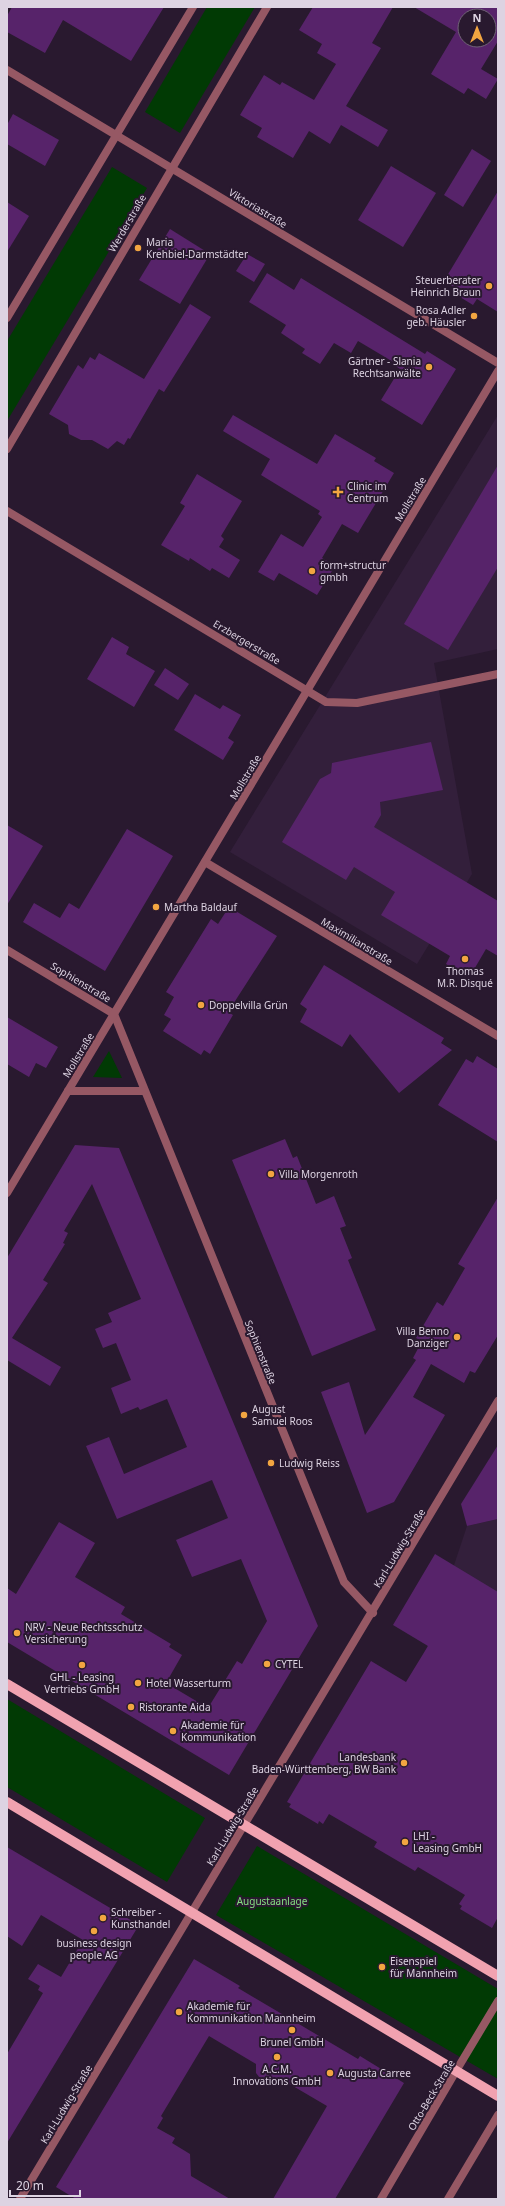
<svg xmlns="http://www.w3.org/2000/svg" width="505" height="2206" viewBox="0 0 505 2206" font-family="'Noto Sans',sans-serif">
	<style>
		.built { fill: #331f3b }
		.green { fill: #013a04 }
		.building { fill: #57236a; fill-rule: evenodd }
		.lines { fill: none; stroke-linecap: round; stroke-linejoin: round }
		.minor { stroke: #965864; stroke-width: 8 }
		.tertiary { stroke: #965864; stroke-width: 8 }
		.primary { stroke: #f1a2b0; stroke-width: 10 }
		.poi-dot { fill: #f2a541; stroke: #29192f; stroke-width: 1.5 }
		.labels { text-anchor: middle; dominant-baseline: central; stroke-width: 4; stroke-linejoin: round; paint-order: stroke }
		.street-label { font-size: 10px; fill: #ddd3e2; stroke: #29192f }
		.poi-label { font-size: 10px; fill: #ddd3e2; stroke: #29192f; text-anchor: start }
		.park-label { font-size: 10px; fill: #86e083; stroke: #29192f }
	</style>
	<rect width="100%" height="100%" fill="#29192f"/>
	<g class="built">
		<polygon points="498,415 498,649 434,663 472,874 417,964 230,852"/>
		<polygon points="498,1519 498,1731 417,1677 467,1526"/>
	</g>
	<g class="green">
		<polygon points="207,7 255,7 180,133 145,112"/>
		<polygon points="112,167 147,188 7,421 7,341"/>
		<polygon points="109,1051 122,1078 93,1077"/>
		<polygon points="7,1699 205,1818 167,1882 7,1787"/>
		<polygon points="257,1846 498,1989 498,2079 216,1915"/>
	</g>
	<g class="building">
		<polygon points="12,7 164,7 131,61 63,20 45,53 7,32 7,16"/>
		<polygon points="313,7 393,7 372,43 381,48 346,106 388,130 378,147 341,125 330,144 309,131 293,158 257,137 262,128 240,115 264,75 280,85 282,82 314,100 336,64 317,53 322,44 299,30"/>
		<path d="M414 7H498V41L481 69 498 79 486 99 468 88 464 94 431 74 456 32ZM465 16H489V40H465Z"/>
		<polygon points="13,114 59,140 45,166 7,144 7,125"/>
		<polygon points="472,149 491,161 463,207 444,195"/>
		<polygon points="391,166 436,193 403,247 358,220"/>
		<polygon points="498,191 498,312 477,299 473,305 455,294 458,290 444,281"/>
		<polygon points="7,202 29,216 7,252"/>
		<polygon points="170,229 210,254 180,304 139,280"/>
		<polygon points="247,254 265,264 254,282 236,271"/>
		<polygon points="267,273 294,290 301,278 425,354 427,351 456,369 422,425 381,400 400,369 394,365 395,363 358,341 351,353 334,343 320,364 302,353 305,349 281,333 286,325 249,302"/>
		<polygon points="190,304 211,317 164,392 159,389 130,439 128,438 124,445 117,441 108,449 92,440 81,440 69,434 68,425 49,414 78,365 83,369 90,357 95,360 99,353 144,379"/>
		<polygon points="233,415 317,464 335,434 376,458 374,461 394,473 358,533 342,524 322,558 335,566 317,595 279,573 274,581 258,572 281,534 303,547 322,517 318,514 320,511 261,475 270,459 223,431"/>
		<polygon points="498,465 498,567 448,650 404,624"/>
		<polygon points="197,474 242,501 221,536 224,539 219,547 240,560 229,578 212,568 210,571 190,558 189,561 161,545 185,506 180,503"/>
		<polygon points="112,637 129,647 126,654 155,671 134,707 87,679"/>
		<polygon points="165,668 189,684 178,700 154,685"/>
		<polygon points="195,694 220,709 223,705 241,715 228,738 234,742 223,760 174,730"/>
		<polygon points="431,742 443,790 380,802 381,815 374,827 498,901 498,956 486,949 469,978 446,964 450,956 381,915 395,892 354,867 346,880 282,842 320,779 331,773 332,763"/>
		<polygon points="7,825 43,846 7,905"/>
		<polygon points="127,829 173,856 105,971 23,922 34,903 60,918 69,903 79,909"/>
		<polygon points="229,907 277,936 228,1012 233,1015 210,1054 204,1050 201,1055 163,1031 171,1019 164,1015 174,997 166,992 211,919 218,924"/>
		<polygon points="324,965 444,1038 441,1043 452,1050 399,1093 350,1034 342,1047 300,1022 307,1009 300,1004"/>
		<polygon points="7,1017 58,1047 46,1068 36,1063 29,1077 7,1064"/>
		<polygon points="477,1056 498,1069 498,1142 438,1105 466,1059 473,1063"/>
		<polygon points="285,1139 293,1158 297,1156 316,1204 334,1196 346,1226 340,1228 352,1258 348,1260 376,1330 312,1356 232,1160"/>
		<polygon points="75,1145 119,1148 318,1626 229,1775 7,1642 7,1588 16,1594 59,1522 95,1543 75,1577 125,1607 121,1614 171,1644 169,1647 182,1655 166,1683 208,1708 237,1661 242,1664 267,1621 241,1559 192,1577 176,1540 228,1518 212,1480 117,1519 86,1446 109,1437 124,1474 187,1447 167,1399 140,1410 138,1407 121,1414 111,1388 131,1380 116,1343 103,1348 95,1329 112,1322 108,1313 141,1299 92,1184 64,1231 68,1233 63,1243 65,1244 43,1280 48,1283 12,1338 61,1367 50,1386 7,1360 7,1258"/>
		<polygon points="498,1197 498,1335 475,1373 470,1371 464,1383 431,1364 413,1397 445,1415 394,1502 367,1513 321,1392 349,1382 365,1435 416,1360 413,1358 422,1341 416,1338 437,1302 443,1306 465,1268 458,1264"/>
		<polygon points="498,1445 498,1519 467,1526 461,1504"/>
		<polygon points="435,1554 498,1592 498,1917 492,1928 460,1909 462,1906 459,1904 465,1895 418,1867 415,1871 374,1847 377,1842 329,1814 323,1824 319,1821 318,1824 289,1807 291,1804 287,1802 371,1661 406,1682 428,1646 393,1625"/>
		<polygon points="7,1847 139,1925 7,2143 7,2054 43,1993 38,1990 40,1986 28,1979 38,1964 61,1977 83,1940 41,1915 22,1946 7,1936"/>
		<polygon points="194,1959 240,1986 238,1988 358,2059 360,2056 404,2083 335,2199 273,2199 327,2106 281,2079 274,2083 263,2082 256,2073 256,2064 209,2036 161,2116 163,2118 157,2128 175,2138 172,2143 190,2154 191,2176 230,2199 76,2199 56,2187"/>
	</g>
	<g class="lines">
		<g class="minor">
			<polyline points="7,70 498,363"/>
			<polyline points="7,318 193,7"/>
			<polyline points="7,449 267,7"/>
			<polyline points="7,511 326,702 357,703 498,674"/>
			<polyline points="205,862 498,1036"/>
			<polyline points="7,950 114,1014 344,1582 373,1613"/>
			<polyline points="68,1091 144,1091"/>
			<polyline points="7,1193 498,371"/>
			<polyline points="20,2199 498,1401"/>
			<polyline points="381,2199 456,2071"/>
			<polyline points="448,2199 498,2115"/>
		</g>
		<polyline class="tertiary" points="456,2071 498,2001"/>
		<g class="primary">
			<polyline points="7,1684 498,1976"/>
			<polyline points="7,1802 498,2096"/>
		</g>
	</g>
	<g class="poi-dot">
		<circle cx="138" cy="248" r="4"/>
		<circle cx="489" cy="286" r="4"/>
		<circle cx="474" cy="316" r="4"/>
		<circle cx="429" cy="367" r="4"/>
		<path d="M336 486h4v4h4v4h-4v4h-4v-4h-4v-4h4z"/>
		<circle cx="312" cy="571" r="4"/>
		<circle cx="156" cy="907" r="4"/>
		<circle cx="465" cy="959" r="4"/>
		<circle cx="201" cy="1005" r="4"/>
		<circle cx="271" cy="1174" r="4"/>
		<circle cx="457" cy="1337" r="4"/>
		<circle cx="244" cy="1415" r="4"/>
		<circle cx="271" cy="1463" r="4"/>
		<circle cx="17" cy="1633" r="4"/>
		<circle cx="267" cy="1664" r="4"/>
		<circle cx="82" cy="1665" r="4"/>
		<circle cx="138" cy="1683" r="4"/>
		<circle cx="131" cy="1707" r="4"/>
		<circle cx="173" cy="1731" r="4"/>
		<circle cx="404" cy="1763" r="4"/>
		<circle cx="405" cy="1842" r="4"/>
		<circle cx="103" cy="1918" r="4"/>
		<circle cx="94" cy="1931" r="4"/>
		<circle cx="382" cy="1967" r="4"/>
		<circle cx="179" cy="2012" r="4"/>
		<circle cx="292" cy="2030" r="4"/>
		<circle cx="277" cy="2057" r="4"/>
		<circle cx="330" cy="2073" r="4"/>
	</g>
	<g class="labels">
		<g class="street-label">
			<text transform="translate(258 208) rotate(31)">Viktoriastraße</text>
			<text transform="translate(127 223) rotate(-60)">Werderstraße</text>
			<text transform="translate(410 499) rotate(-59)">Mollstraße</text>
			<text transform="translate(247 642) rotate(31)">Erzbergerstraße</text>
			<text transform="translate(245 777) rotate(-59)">Mollstraße</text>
			<text transform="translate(357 941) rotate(31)">Maximilianstraße</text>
			<text transform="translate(81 982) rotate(31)">Sophienstraße</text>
			<text transform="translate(78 1055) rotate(-59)">Mollstraße</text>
			<text transform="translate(261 1352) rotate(68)">Sophienstraße</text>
			<text transform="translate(399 1548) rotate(-59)">Karl-Ludwig-Straße</text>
			<text transform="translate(232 1826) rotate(-59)">Karl-Ludwig-Straße</text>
			<text transform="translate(431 2095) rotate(-59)">Otto-Beck-Straße</text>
			<text transform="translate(66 2104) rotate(-59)">Karl-Ludwig-Straße</text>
		</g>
		<g class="poi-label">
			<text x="146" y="242">Maria<tspan x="146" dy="12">Krehbiel-Darmstädter</tspan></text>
			<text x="481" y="280" text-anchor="end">Steuerberater<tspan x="481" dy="12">Heinrich Braun</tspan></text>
			<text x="466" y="310" text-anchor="end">Rosa Adler<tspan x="466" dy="12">geb. Häusler</tspan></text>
			<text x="421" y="361" text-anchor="end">Gärtner - Slania<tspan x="421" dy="12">Rechtsanwälte</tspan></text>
			<text x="347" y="486">Clinic im<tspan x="347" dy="12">Centrum</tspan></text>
			<text x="320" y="565">form+structur<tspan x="320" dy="12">gmbh</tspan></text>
			<text x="164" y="907">Martha Baldauf</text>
			<text x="465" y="971" text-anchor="middle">Thomas<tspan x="465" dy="12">M.R. Disqué</tspan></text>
			<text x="209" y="1005">Doppelvilla Grün</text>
			<text x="279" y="1174">Villa Morgenroth</text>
			<text x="449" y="1331" text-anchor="end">Villa Benno<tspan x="449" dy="12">Danziger</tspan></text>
			<text x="252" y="1409">August<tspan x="252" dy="12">Samuel Roos</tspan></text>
			<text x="279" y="1463">Ludwig Reiss</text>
			<text x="25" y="1627">NRV - Neue Rechtsschutz<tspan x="25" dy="12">Versicherung</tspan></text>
			<text x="275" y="1664">CYTEL</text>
			<text x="82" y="1677" text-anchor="middle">GHL - Leasing<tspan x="82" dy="12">Vertriebs GmbH</tspan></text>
			<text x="146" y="1683">Hotel Wasserturm</text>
			<text x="139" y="1707">Ristorante Aida</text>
			<text x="181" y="1725">Akademie für<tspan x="181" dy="12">Kommunikation</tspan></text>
			<text x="396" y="1757" text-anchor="end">Landesbank<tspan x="396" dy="12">Baden-Württemberg, BW Bank</tspan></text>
			<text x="413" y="1836">LHI -<tspan x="413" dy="12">Leasing GmbH</tspan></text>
			<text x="111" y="1912">Schreiber -<tspan x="111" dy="12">Kunsthandel</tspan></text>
			<text x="94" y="1943" text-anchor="middle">business design<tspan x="94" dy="12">people AG</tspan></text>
			<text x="390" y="1961">Eisenspiel<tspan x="390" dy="12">für Mannheim</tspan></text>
			<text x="187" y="2006">Akademie für<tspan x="187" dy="12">Kommunikation Mannheim</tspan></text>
			<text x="292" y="2042" text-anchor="middle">Brunel GmbH</text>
			<text x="277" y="2069" text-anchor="middle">A.C.M.<tspan x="277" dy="12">Innovations GmbH</tspan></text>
			<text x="338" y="2073">Augusta Carree</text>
		</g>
		<g class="park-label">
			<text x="272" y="1901">Augustaanlage</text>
		</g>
	</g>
	<rect width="505" height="2206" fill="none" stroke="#ddd3e2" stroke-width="16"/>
	<g transform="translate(477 28)"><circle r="19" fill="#29192f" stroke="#716377"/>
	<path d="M0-3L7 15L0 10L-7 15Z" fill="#f2a541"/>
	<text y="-6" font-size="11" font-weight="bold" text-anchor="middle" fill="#ddd3e2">N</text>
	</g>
	<path d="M10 2190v6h70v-6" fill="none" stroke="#ddd3e2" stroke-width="2"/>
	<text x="16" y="2190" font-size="12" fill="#ddd3e2" stroke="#29192f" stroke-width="3" paint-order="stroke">20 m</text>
</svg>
